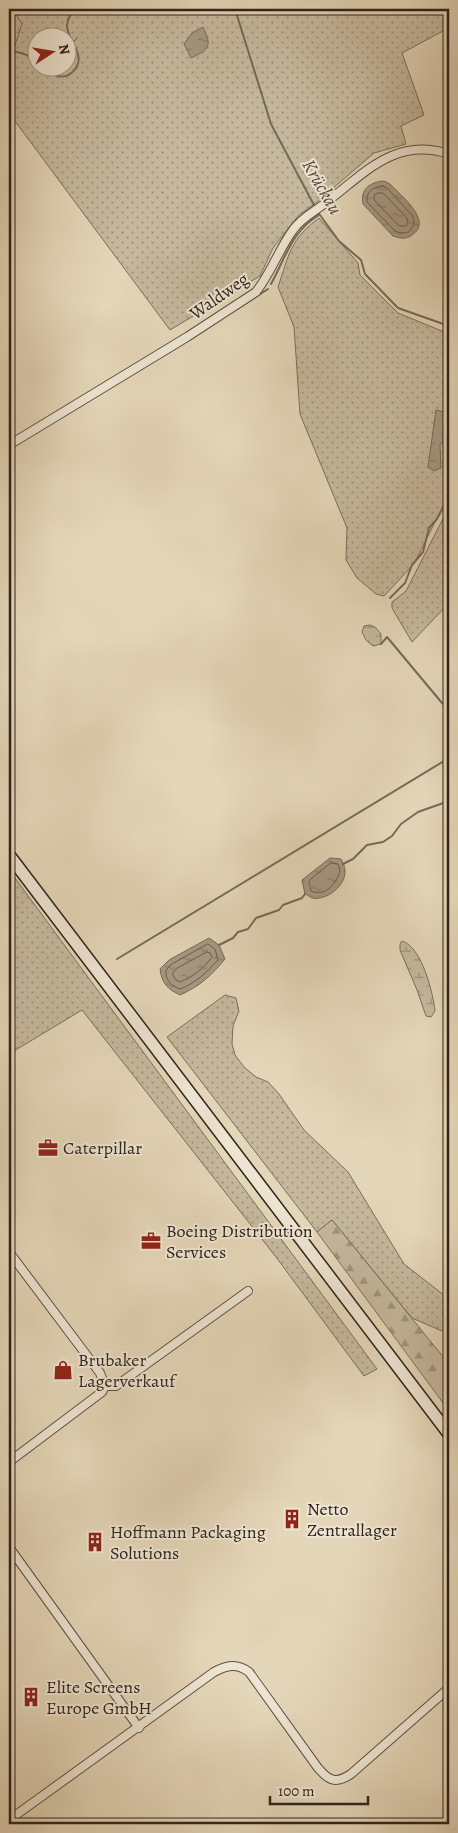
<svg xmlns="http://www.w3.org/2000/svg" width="458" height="1833" viewBox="0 0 458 1833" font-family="Alegreya,serif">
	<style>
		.grass { fill: url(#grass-dots); stroke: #7a6e5c; fill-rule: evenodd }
		.forest { fill: url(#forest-firs); stroke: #7a6e5c }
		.wetland { fill: url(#wetland-marsh); stroke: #7a6e5c }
		.water { fill: url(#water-ripples); stroke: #766a59 }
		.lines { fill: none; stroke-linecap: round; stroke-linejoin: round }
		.shore { stroke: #6a5e4f; stroke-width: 1 }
		.stream { stroke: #766a59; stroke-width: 2 }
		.minor-casing { stroke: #5c5042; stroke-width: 10 }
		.secondary-casing { stroke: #2e231b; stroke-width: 14 }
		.minor { stroke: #ede4d1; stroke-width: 8 }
		.secondary { stroke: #ede4d1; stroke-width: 11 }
		.labels { text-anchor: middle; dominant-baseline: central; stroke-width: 4; stroke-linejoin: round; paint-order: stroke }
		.street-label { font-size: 18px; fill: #2e231b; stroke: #ede4d1 }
		.poi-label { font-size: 18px; fill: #2e231b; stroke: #ede4d1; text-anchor: start }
		.water-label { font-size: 19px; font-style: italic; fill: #584c3f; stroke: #ede4d1 }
	</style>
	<defs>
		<pattern id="grass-dots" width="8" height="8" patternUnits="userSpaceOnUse" patternTransform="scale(1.25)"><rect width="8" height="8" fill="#c5b89d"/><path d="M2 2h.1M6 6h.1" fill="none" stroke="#a0957f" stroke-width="1.8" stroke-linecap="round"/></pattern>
		<pattern id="forest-firs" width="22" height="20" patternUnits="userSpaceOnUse" patternTransform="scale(1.25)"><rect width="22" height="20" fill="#c5b89d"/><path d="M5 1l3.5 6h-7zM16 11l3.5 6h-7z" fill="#a0957f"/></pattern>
		<pattern id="wetland-marsh" width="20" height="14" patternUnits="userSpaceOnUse" patternTransform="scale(1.25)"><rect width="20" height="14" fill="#c5b89d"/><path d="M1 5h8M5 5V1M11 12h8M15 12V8" fill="none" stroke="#a0957f"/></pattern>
		<pattern id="water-ripples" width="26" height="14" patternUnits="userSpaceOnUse" patternTransform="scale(1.25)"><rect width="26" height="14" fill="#a69983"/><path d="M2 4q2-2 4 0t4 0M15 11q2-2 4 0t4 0" fill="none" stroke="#887c6a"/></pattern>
	</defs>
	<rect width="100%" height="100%" fill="#e4d6b8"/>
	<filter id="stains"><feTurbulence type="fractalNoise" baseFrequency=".004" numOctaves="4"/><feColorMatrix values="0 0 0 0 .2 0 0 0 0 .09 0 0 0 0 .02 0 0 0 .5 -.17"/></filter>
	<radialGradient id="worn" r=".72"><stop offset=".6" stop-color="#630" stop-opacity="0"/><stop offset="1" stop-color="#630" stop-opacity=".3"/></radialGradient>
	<g class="grass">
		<path d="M9 9H449V43L443 31 402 53 424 115 401 126 406 144 374 153 317 202 299 215 273 248 260 276 170 330 9 113ZM38 38H68V48L77 38 68 49V68H38Z"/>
		<path d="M319 218 358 263 360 275 398 313 449 334V494L414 564 384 596 376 594 357 578 346 560 347 528 300 414 294 327 278 287C289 255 290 239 319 218Z"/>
		<polygon points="449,507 449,603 412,642 392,608 392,602 406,591"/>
		<polygon points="9,870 377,1369 364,1376 276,1257 82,1010 9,1054"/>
		<polygon points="225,995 236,998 239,1011 233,1026 232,1044 235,1055 244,1067 256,1077 268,1082 279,1094 304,1130 348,1172 404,1264 449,1299 449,1334 412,1318 332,1220 317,1232 167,1037"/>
	</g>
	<polygon class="forest" points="332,1220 449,1364 449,1411 317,1232"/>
	<g class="wetland">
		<polygon points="15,13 22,24 15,45 9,44 9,25"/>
		<polygon points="370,625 375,627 381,634 381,644 373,646 366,640 362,632 364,626"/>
		<path d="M402 941C422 947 433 993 435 1011L431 1017 426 1016 417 990 400 950V944Z"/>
	</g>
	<g class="water">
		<path d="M203 27C212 46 210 49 191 58L184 44 192 33Z"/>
		<path d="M384 181 390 184C400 195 434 221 412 235 406 240 399 238 393 236L363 204C360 189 370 182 384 181Z"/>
		<polygon points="436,410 449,413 449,432 440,445 441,468 434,471 428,467"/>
		<path d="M330 858 341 859C343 862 345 867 345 871 346 885 327 901 312 898 310 897 308 895 305 894L302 880Z"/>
		<path d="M209 938 219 945 225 959C211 976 200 986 180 995 167 989 162 983 160 969L169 960Z"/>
	</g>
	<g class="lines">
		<g class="shore">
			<path d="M383 186 387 188 412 215 414 220V224L409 232 400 233 395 231 367 202C366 191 373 187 383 186Z"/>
			<polygon points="378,193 383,193 407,218 408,222 406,226 399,226 374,200 374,196"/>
			<path d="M331 863 338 864 340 870C337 883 326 897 311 891L309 881Z"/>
			<path d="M208 944 215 949 218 960C207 972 196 983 180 989 171 986 165 980 166 970L172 964Z"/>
			<path d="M207 952 210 953 212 957C204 968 193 977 180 982L176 980 172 974 176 969Z"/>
		</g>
		<g class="stream">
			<polyline points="235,9 271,124 315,207"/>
			<path d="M9 51C19 51 28 55 38 60"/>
			<path d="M46 68C48 70 52 74 55 75 68 81 82 67 78 54 75 44 67 36 67 25 67 19 72 12 77 9"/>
			<polyline points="317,211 339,241 361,260 365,274 398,308 449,326"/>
			<path d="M271 284C286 257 291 232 319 215"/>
			<polyline points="237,309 268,289"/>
			<polyline points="390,598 405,583 412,565 423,552 429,528 437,519 449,496"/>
			<polyline points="381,644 387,637 442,703 449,709"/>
			<polyline points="343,864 353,859 367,845 383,842 392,836 401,824 418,812 449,801"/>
			<polyline points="219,945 233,938 238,932 248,929 256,918 279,910 283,905 302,898 305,894"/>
			<polyline points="117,959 449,758"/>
		</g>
		<defs>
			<g id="minor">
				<path d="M9 445 187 337 256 292C271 273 279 249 293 230 302 217 316 211 328 201 367 171 396 137 449 154"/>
				<polyline points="9,1252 100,1373 105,1386 102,1392 9,1462"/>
				<polyline points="105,1386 116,1386 248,1291"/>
				<polyline points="9,1547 139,1728"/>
				<path d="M9 1820 214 1672C227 1665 237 1663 249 1672L318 1768C329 1781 336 1784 351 1774L449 1688"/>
			</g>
			<polyline id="secondary" points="9,855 449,1434"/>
		</defs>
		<use href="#minor" class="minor-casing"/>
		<use href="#secondary" class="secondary-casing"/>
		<use href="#minor" class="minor"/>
		<use href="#secondary" class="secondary"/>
	</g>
	<defs>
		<symbol id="office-bare" viewBox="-9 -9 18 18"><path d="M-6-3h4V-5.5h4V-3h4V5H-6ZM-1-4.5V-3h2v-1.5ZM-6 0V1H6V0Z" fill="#8f2418" stroke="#ede4d1" stroke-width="2.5" paint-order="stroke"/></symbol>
		<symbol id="shop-bare" viewBox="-9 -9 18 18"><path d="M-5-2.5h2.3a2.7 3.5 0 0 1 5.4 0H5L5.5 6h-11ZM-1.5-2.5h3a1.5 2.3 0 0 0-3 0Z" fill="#8f2418" stroke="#ede4d1" stroke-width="2.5" paint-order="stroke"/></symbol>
		<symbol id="building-bare" viewBox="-9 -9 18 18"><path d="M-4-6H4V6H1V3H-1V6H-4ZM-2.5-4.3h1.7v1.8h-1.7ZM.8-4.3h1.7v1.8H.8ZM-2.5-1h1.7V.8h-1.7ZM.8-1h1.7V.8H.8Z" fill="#8f2418" stroke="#ede4d1" stroke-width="2.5" paint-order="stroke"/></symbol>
	</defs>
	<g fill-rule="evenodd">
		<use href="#office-bare" x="34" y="1134" width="28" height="28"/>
		<use href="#office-bare" x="137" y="1227" width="28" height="28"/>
		<use href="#shop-bare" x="49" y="1356" width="28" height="28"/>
		<use href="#building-bare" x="278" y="1505" width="28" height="28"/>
		<use href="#building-bare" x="81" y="1528" width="28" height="28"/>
		<use href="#building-bare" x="17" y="1683" width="28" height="28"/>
	</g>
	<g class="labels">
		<g class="street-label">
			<text transform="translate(219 296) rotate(-35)">Waldweg</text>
		</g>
		<g class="poi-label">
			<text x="63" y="1148">Caterpillar</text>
			<text x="166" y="1231">Boeing Distribution<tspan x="166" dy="21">Services</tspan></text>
			<text x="78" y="1360">Brubaker<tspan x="78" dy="21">Lagerverkauf</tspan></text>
			<text x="307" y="1509">Netto<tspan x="307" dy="21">Zentrallager</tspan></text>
			<text x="110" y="1532">Hoffmann Packaging<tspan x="110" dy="21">Solutions</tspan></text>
			<text x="46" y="1687">Elite Screens<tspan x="46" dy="21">Europe GmbH</tspan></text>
		</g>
		<g class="water-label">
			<text transform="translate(322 187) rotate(60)">Krückau</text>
		</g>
	</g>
	<rect width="458" height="1833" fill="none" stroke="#e4d6b8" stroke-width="30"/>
	<rect x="10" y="10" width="438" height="1813" fill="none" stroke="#2e231b" stroke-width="2.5"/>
	<rect x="15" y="15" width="428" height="1803" fill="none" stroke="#2e231b"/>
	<g transform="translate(52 52) rotate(78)"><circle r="24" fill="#ede4d1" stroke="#a19788"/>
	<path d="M0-4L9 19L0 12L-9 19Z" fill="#8f2418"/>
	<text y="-8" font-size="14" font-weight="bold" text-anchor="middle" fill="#2e231b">N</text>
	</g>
	<path d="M270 1796v8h98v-8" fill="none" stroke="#2e231b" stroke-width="2.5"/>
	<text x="278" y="1796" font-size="15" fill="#2e231b" stroke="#ede4d1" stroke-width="4" paint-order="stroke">100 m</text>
	<rect width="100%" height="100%" filter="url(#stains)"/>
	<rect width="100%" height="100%" fill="url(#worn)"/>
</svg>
